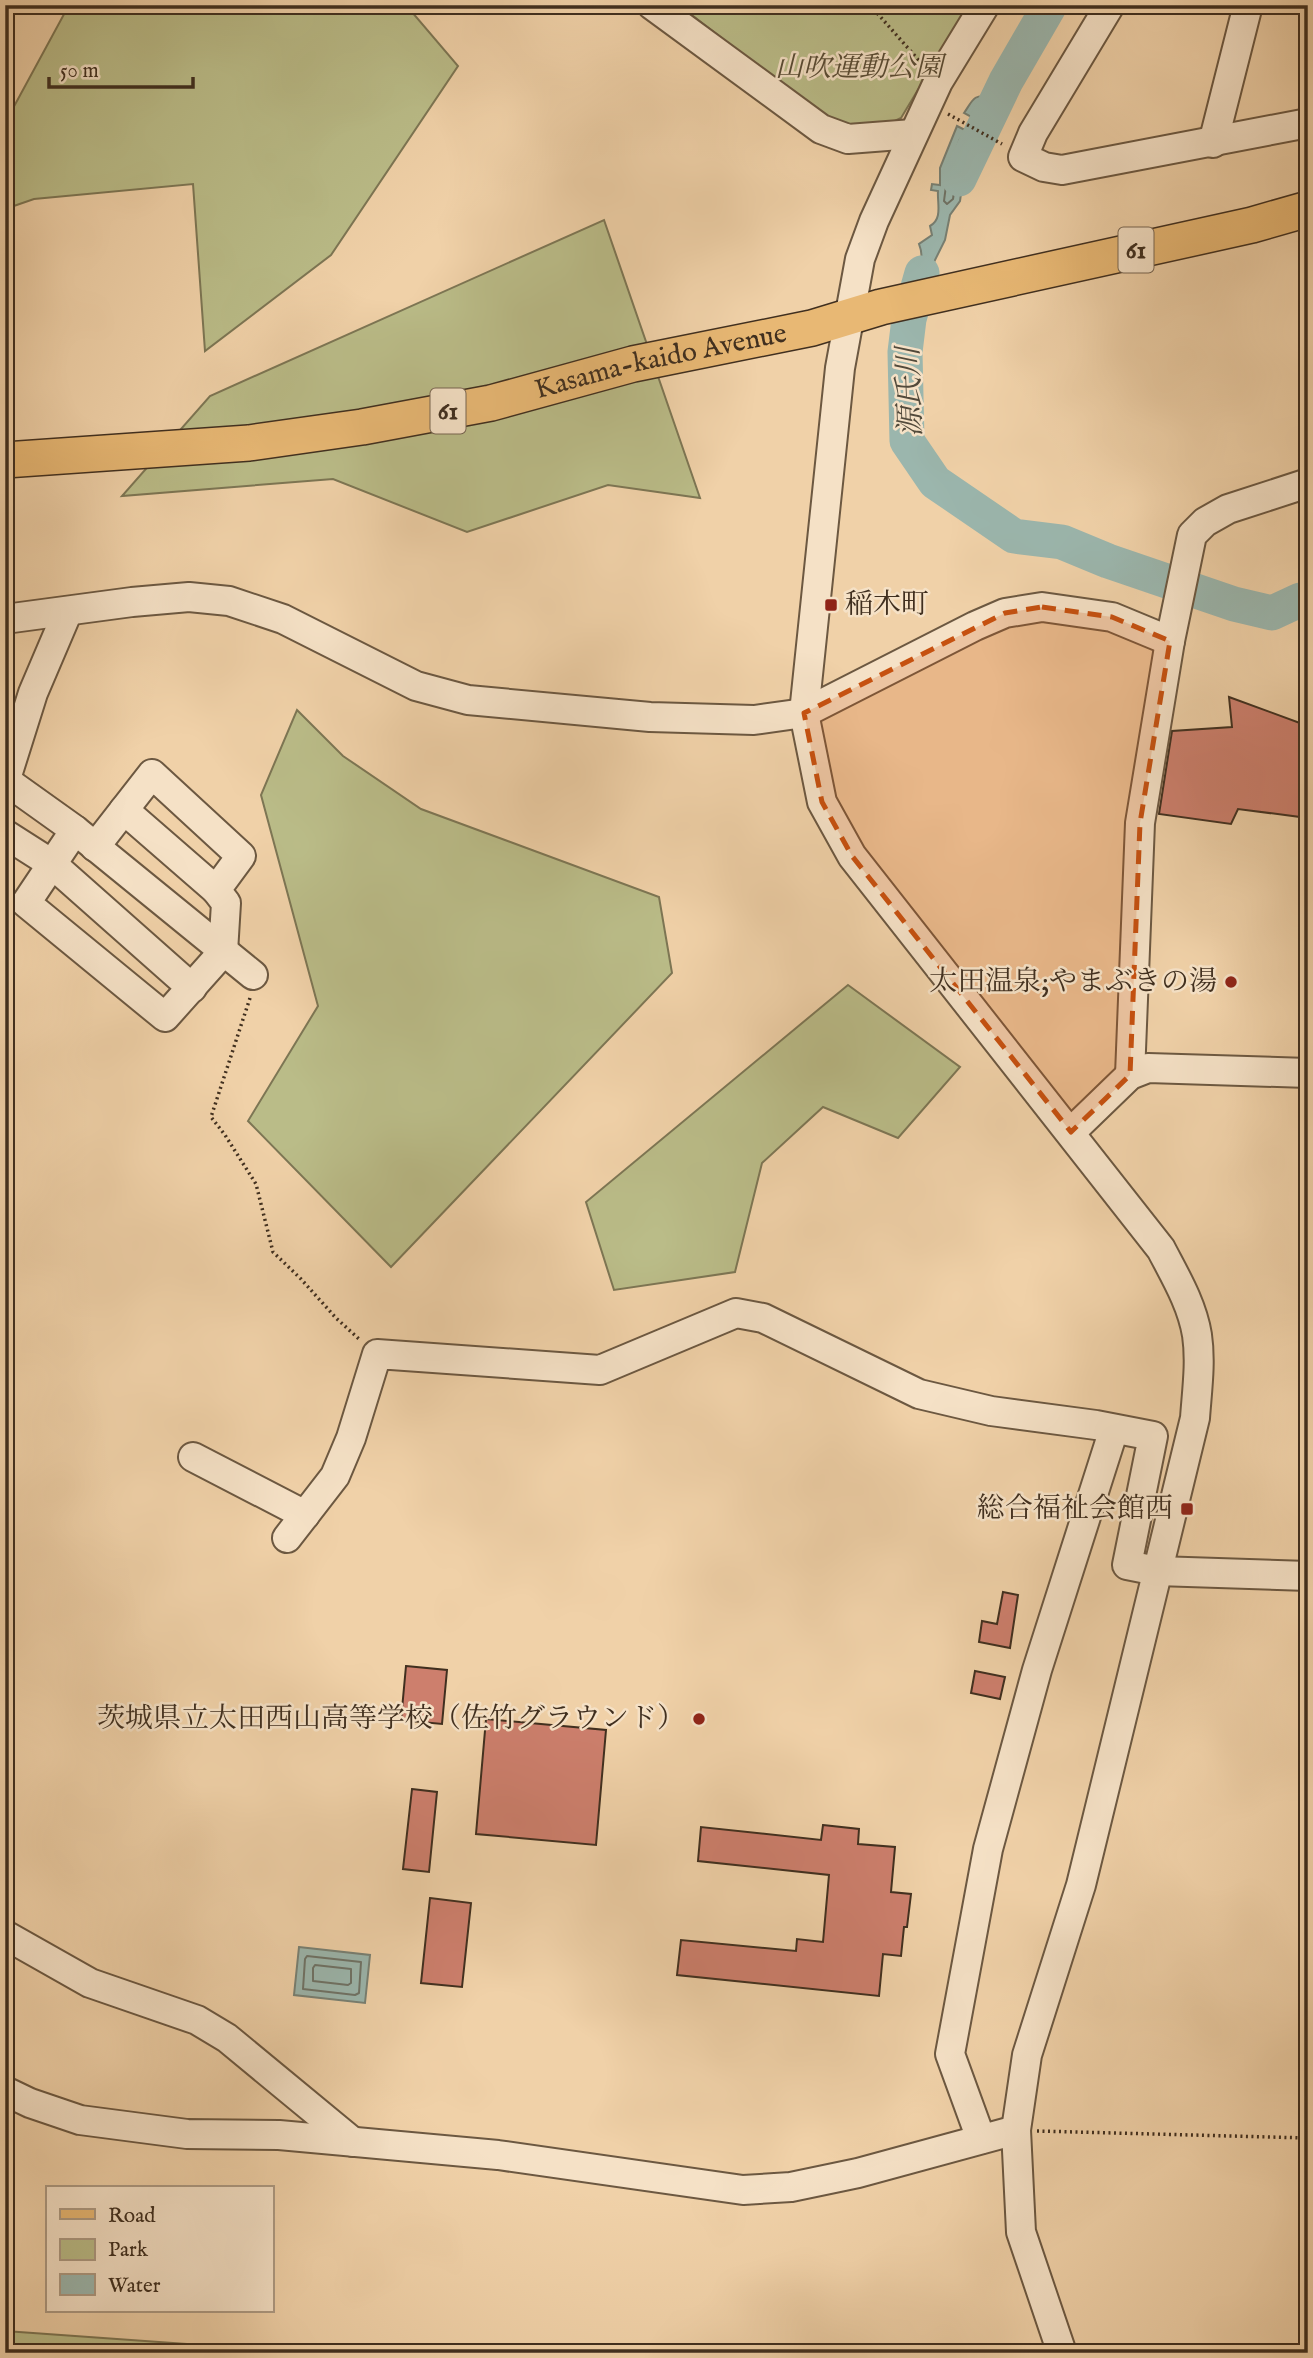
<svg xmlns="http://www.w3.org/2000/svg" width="1313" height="2358" viewBox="0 0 1313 2358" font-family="'IM FELL English','Noto Serif JP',serif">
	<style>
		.green { fill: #babc88; stroke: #7d7654; stroke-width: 2 }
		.water { fill: #9bb6ad; stroke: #778074; stroke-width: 2 }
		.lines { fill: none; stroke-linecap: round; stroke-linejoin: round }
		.shore { stroke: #6e7266; stroke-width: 2 }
		.river { stroke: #9bb6ad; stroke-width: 35 }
		.building { fill: #cd7f6d; stroke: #402f1f; stroke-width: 2 }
		.minor-casing { stroke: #6c5841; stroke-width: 32 }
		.major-casing { stroke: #402f1f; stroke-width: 38 }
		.path { stroke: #402f1f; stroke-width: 3.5; stroke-dasharray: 2 3.5; stroke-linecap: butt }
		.minor { stroke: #f5e1c6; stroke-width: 28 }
		.major { stroke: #e8b874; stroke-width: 35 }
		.marked { fill: #c65110; fill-opacity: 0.2; stroke: #c65110; stroke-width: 5; stroke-dasharray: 14 9; stroke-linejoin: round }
		.poi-dot { fill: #8f2418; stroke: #f5e1c6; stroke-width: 2.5 }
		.labels { text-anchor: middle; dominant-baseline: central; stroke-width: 5; stroke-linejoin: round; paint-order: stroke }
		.shield { fill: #f5e1c6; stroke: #766451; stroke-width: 2 }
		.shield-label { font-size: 26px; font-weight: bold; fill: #402f1f }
		.park-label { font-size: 28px; font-style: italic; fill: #584b34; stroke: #f5e1c6 }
		.street-label { font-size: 28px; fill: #402f1f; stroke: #f5e1c6 }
		.poi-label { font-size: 28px; fill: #402f1f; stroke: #f5e1c6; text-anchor: end }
		.water-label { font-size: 30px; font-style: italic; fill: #524a3b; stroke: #f5e1c6 }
	</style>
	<rect width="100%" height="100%" fill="#f0d1a8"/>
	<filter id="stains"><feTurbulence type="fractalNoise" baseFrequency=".00286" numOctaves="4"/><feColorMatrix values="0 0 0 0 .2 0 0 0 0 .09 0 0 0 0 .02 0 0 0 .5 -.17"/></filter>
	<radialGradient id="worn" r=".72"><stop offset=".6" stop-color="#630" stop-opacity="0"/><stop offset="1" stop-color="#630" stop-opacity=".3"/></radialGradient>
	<g class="green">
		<polygon points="69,5 406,5 458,66 331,255 205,351 193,184 34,199 5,209 5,123"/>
		<polygon points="679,5 969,5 901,118 874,131 849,137"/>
		<polygon points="604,220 700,498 608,485 467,532 333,479 122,496 210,396"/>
		<polygon points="297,710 343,756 421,809 659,897 672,973 391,1267 248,1121 318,1006 261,795"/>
		<polygon points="848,985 960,1067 898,1138 823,1107 762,1163 735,1272 614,1290 586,1202"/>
		<polygon points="5,2331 201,2345 376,2353 5,2353"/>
	</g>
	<g class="water">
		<path d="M1031 5H1060L993 129 964 113C973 100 973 94 989 97L1017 40 1035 12Z"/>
		<path d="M957 126 987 141 962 187 960 201 950 215 945 240 934 262 930 278 908 283C914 265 927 265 919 244L932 235 930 226C943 219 937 203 938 191L931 190 932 184 940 185V168Z"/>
		<polygon points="299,1947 370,1955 365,2003 294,1995"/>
	</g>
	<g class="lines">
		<g class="shore">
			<polygon points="1032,29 1036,29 1038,33 1013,82 1007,84 1006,79"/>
			<path d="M964 137 975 143 976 147 955 185 953 199 947 204 944 201C946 179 951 160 960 139Z"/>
			<polygon points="307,1956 361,1962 359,1993 355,1995 303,1989 305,1959"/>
			<polygon points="315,1965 351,1969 351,1983 348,1985 313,1981 313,1968"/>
		</g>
		<g class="river">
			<polyline points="959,179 1006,81 1050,5"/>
			<polyline points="922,273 909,319 905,352 907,441 935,482 1014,536 1062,542 1108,561 1234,604 1272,613 1300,600 1308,604"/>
		</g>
	</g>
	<g class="building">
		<polygon points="1229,697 1308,726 1308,818 1238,809 1231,824 1159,814 1172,731 1232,727"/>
		<polygon points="1003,1592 1018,1595 1010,1648 979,1642 982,1621 997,1624"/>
		<polygon points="406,1666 447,1670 442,1724 401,1720"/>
		<polygon points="975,1671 1005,1677 1000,1699 971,1693"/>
		<polygon points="486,1719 606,1730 596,1845 476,1834"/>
		<polygon points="412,1789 437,1792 429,1872 403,1869"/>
		<polygon points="823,1825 859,1829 858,1844 895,1847 891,1892 911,1894 907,1927 904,1927 901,1956 883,1954 879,1996 677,1975 681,1940 796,1951 797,1939 823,1942 829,1875 698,1861 701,1827 821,1840"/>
		<polygon points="430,1898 471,1903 462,1987 421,1983"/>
	</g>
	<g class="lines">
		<defs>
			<g id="minor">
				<polyline points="652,5 821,129 848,139 913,134"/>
				<path d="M985 5 938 82 874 221 860 259 840 368 804 713 822 802 852 856 1161 1249C1175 1276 1192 1304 1197 1335 1201 1362 1197 1390 1195 1418L1081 1885 1027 2055 1016 2130 1021 2232 1062 2353"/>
				<polyline points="1110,5 1033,133 1023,157 1044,167 1062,170 1308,123"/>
				<polyline points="1213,143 1248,5"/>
				<polyline points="5,619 132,602 189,597 229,601 283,619 416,686 468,700 650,717 754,720 804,713 975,626 1005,613 1042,607 1112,617 1170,641"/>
				<polyline points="5,780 75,830 253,975"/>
				<polyline points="5,782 33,693 68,611"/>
				<polyline points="124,810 216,890"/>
				<polyline points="75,830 26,903 165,1017 223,952 226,903 216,890 241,856 152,774 95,847"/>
				<polyline points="5,834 52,864 192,988"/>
				<polyline points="1130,1075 1140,823 1170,641 1192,535 1205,522 1228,509 1308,483"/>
				<polyline points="1071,1132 1130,1075 1148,1068 1308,1073"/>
				<polyline points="193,1457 305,1515"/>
				<polyline points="287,1538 335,1476 351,1438 377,1354 600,1370 736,1313 763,1318 919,1394 991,1411 1096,1425 1153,1436 1127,1565 1157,1571 1308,1576"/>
				<polyline points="5,1935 90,1983 197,2020 227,2038 353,2142"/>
				<polyline points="5,2091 30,2103 80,2120 187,2134 279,2135 498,2155 743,2190 791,2187 858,2173 1016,2130"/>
				<polyline points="981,2139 950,2054 988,1849 1037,1670 1114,1429"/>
			</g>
			<g id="major">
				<path id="s1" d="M5 460 249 443 362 427 491 403 633 364 812 328 881 307 1252 225 1308 209"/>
			</g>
		</defs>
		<use href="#minor" class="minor-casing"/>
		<use href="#major" class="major-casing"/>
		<g class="path">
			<polyline points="870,5 922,64"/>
			<polyline points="948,114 1002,144"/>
			<polyline points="250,998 211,1117 225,1135 256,1184 273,1252 301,1279 336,1318 359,1339"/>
			<polyline points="1037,2131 1308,2138"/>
		</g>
		<use href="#minor" class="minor"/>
		<use href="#major" class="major"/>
	</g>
	<path class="marked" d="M1042 607 1112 617 1170 641 1140 823 1130 1075 1071 1132 852 856 822 802 804 713 1005 613Z"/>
	<g class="poi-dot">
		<rect x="824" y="598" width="14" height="14" rx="3.5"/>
		<circle cx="1231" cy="982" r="7"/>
		<rect x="1180" y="1502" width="14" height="14" rx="3.5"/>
		<circle cx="699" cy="1719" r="7"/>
	</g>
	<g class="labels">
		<g class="shield">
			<rect x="1118.5" y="227.5" width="35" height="45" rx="5"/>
			<rect x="430.5" y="388.5" width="35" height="45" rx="5"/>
		</g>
		<g class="shield-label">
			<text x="1136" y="250">61</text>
			<text x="448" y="411">61</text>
		</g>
		<g class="park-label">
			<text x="859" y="68">山吹運動公園</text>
		</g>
		<g class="street-label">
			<text stroke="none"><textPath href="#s1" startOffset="665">Kasama-kaido Avenue</textPath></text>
		</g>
		<g class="poi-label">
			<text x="845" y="605" text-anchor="start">稲木町</text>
			<text x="1217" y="982">太田温泉;やまぶきの湯</text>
			<text x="1173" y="1509">総合福祉会館西</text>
			<text x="685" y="1719">茨城県立太田西山高等学校（佐竹グラウンド）</text>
		</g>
		<g class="water-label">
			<text transform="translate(911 392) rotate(-92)">源氏川</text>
		</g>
	</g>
	<rect width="1313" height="2358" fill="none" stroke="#f0d1a8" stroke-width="28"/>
	<rect x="7" y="7" width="1299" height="2344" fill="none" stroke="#402f1f" stroke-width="3.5"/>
	<rect x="14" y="14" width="1285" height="2330" fill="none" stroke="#402f1f" stroke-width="2"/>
	<rect x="46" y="2186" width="228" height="126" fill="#f5e1c6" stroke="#ad9a83" stroke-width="2"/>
	<rect x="60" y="2209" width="35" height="10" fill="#e8b874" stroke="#ad9a83" stroke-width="2"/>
	<text x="108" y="2222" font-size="21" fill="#402f1f">Road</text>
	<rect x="60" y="2239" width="35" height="21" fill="#babc88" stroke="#ad9a83" stroke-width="2"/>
	<text x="108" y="2256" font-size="21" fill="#402f1f">Park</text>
	<rect x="60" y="2274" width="35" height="21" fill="#9bb6ad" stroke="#ad9a83" stroke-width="2"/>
	<text x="108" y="2292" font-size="21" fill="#402f1f">Water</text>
	<path d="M49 77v10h144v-10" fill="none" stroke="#402f1f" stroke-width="3.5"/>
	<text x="60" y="77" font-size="21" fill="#402f1f" stroke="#f5e1c6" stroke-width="5" paint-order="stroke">50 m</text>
	<rect width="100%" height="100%" filter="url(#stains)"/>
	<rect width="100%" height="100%" fill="url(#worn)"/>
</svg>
